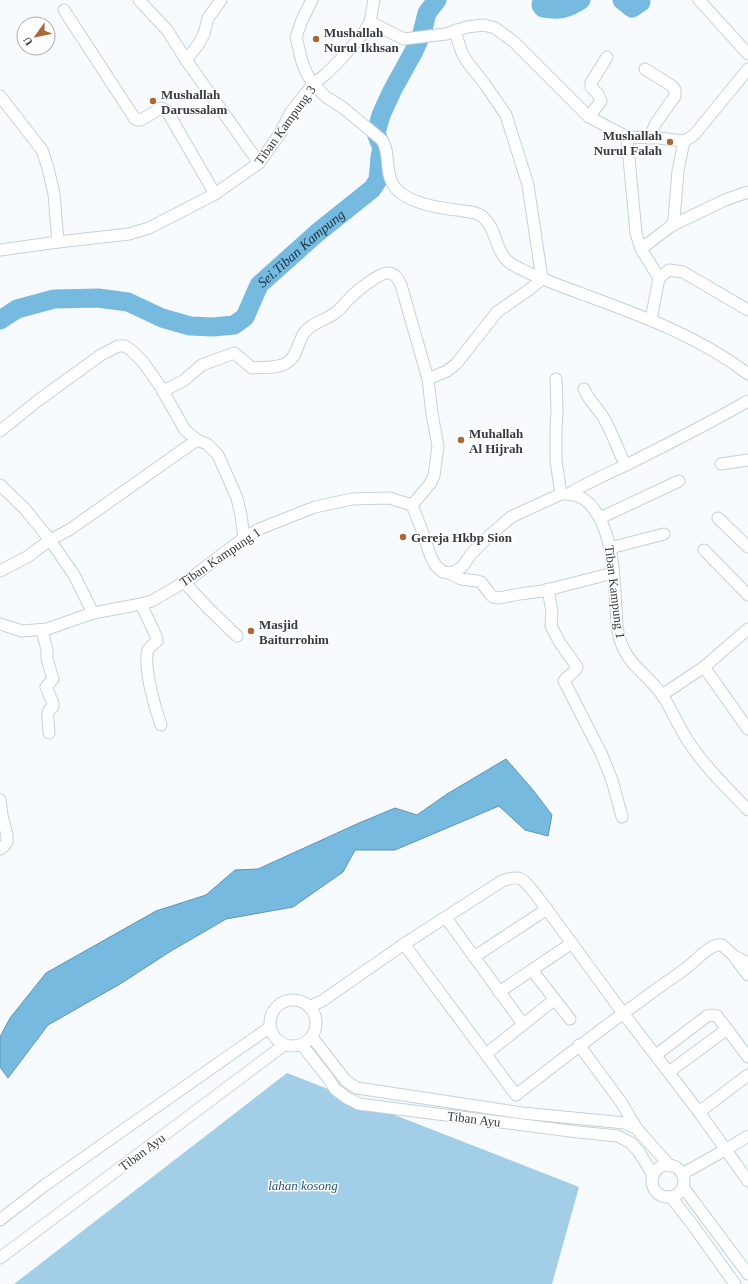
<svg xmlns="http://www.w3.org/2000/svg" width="748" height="1284" viewBox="0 0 748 1284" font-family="'Times New Roman',serif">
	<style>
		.green { fill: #a3cee7 }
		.water { fill: #77bae0; stroke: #6394b0 }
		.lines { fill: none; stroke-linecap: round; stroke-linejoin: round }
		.river { stroke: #77bae0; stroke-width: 19 }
		.street-casing { stroke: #c3d2db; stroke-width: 13 }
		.street { stroke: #fff; stroke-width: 11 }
		.poi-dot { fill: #aa6834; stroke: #fff; stroke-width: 1.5 }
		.labels { text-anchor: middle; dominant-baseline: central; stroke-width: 3; stroke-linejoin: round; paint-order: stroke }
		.poi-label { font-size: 13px; font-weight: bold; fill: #353b3f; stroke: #fff; text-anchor: start }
		.street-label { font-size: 13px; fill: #353b3f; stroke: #fff }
		.park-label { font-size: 13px; font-style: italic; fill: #225671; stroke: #fff }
		.water-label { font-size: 14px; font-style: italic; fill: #123141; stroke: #fff }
	</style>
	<rect width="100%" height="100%" fill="#f8fbfd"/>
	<polygon class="green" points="287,1073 579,1187 552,1284 14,1284"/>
	<polygon class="water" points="506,759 533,790 552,815 548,836 525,830 499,806 395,850 355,850 343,872 293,907 226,919 171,951 120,984 48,1025 8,1078 0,1067 0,1037 10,1018 46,973 156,911 206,895 235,870 258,869 359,823 395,808 417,815 447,794"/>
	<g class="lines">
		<g class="river">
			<path d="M542 0 541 5 543 8C559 11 567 9 581 0"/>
			<polyline points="622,0 632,8 641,2 640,0"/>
			<path id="s1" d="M0 320 17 309 54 299 98 298 128 302 162 318 190 326 213 327 234 325 245 317 259 285 317 233 372 189 378 180 380 157 382 148 376 133 381 115 392 91 414 51 422 33 427 13 437 0"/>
		</g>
		<defs>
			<g id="street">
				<polyline points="139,0 167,30 186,60 259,163"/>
				<path d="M312 0 302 20 296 37 302 62 306 72 313 84 326 97 342 107 382 140C391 154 384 172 394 186 406 203 438 208 457 210 466 212 476 211 483 217 497 229 495 252 510 263 516 267 523 270 529 273 547 281 566 288 585 295 642 316 700 337 748 374"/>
				<polyline points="699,0 748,54"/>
				<polyline points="64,10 135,119 138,120 141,120 161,108 167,111 215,194"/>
				<polyline points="370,22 404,39 446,34 467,27 484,25 495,28 513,41 589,117 627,137 658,138 684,141 688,139 695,134 748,69"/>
				<polyline points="186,60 198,45 204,34 208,18 221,0"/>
				<polyline points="645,69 672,86 675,90 675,96 656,123 649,138"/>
				<polyline points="0,96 42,150 48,168 54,194 58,242"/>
				<polyline points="589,117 601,101 598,94 591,87 591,83 607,57"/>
				<polyline points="627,137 636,233 641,249 659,278 651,320"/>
				<polyline points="671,226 725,200 748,192"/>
				<polyline points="641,249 671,226 674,220 678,171 684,141"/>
				<polyline points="0,250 58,242 129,234 149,228 215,194 259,163 279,135 291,112 313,84 326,74 342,58 363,34 370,22 374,0"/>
				<polyline points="659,278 669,270 683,272 748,310"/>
				<polyline points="428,379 447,371 456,364 497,312 530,289 542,279 528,185 506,115 484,83 468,63 462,53 457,38 456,30"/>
				<polyline points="556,379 557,412 556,428 556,461 561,494"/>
				<path d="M584 389C588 400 597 407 603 417 612 432 618 449 625 465"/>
				<path d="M163 391 183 381 202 365 234 353 252 368C263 367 278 369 288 362 297 356 298 342 304 333 311 323 326 320 335 313 340 310 344 304 348 300 354 293 380 272 388 273 395 273 398 279 401 285L428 379 432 414 438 446 434 476 430 484 412 505"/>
				<polyline points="0,431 40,399 101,355 118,346 125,346 132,351 143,362 160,386 185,430 197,440 207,444 218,455 237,498 241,515 244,538"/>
				<polyline points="721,464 748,460"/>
				<polyline points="0,485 25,509 50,540 74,575 93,613"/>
				<path d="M569 494C592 479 618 470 642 457 678 439 713 421 748 401"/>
				<polyline points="600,518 679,481"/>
				<polyline points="718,518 748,547"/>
				<polyline points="610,548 664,534"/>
				<polyline points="704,550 748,595"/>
				<polyline points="0,571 27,557 50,540 69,530 197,440"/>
				<polyline points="449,573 461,579 477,581 481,582 490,594 493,597 499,598 519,594 543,591 613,573"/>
				<polyline points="184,582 207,607 237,636"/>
				<path d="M548 589 552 612 551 626 560 643 577 667C575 674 567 675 564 681L601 753 612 780 622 817"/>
				<path d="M141 604 156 636 157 641C154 644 150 646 148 650 143 667 155 708 161 725"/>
				<path d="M0 624 22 631 47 629 93 613 141 604 152 601 191 578 244 538 259 529 315 507 352 499 389 498 412 505 421 528 431 557 436 566 443 572 449 573 456 571 463 566 471 554 489 536 511 517 561 494C580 493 590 501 599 517 614 545 614 578 616 609 617 618 616 627 619 636 626 665 648 674 663 696 672 711 679 727 688 741 705 767 727 788 748 810"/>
				<path d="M42 630 47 650V659L53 679 46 687 53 703V707C51 708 49 710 48 712 47 713 49 730 49 733"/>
				<polyline points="704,667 748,729"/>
				<polyline points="662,695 704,667 748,629"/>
				<polyline points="0,800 2,815 7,835 7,842 4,846 0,849"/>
				<polyline points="446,918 523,1024"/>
				<path d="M404 944 516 1095C572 1051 628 1009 685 969 695 962 710 943 722 945L734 956 748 963"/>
				<polyline points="474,957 547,909"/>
				<polyline points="735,958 748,975"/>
				<polyline points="532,970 570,1019"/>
				<polyline points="499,992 572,943"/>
				<circle cx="293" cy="1023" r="23"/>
				<path d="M309 1007 322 1001 404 944 502 881C523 873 524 881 537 896L623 1013 699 1112 748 1181"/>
				<polyline points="312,1037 346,1081 357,1088 522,1113 625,1123 637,1129"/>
				<polyline points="302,1045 328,1078 335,1089 347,1098 359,1104 578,1132 618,1136 631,1143 639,1152 653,1175"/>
				<polyline points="579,1045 621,1102 637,1129 670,1166"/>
				<polyline points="486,1054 554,1000"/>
				<polyline points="656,1055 707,1016 712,1015 717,1016 748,1057"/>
				<polyline points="669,1072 727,1029"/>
				<polyline points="699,1112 748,1075"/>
				<circle cx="668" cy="1181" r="16"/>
				<polyline points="682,1174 725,1150 748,1136"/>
				<polyline points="683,1187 748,1274"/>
				<polyline points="671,1197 692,1224 735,1284"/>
				<polyline points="0,1220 45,1185 270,1027"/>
				<polyline points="0,1258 284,1045"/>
			</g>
		</defs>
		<use href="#street" class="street-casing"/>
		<use href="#street" class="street"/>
	</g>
	<g class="poi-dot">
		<circle cx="316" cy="39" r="4"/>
		<circle cx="153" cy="101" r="4"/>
		<circle cx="670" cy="142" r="4"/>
		<circle cx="461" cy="440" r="4"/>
		<circle cx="403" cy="537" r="4"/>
		<circle cx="251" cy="631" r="4"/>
	</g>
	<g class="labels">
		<g class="poi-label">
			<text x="324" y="32">Mushallah<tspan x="324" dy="15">Nurul Ikhsan</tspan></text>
			<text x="161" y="94">Mushallah<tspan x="161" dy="15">Darussalam</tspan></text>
			<text x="662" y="135" text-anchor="end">Mushallah<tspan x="662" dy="15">Nurul Falah</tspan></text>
			<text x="469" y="433">Muhallah<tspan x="469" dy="15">Al Hijrah</tspan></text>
			<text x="411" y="537">Gereja Hkbp Sion</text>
			<text x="259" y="624">Masjid<tspan x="259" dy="15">Baiturrohim</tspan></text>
		</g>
		<g class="street-label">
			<text transform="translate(285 125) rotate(-54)">Tiban Kampung 3</text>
			<text transform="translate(220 557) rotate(-34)">Tiban Kampung 1</text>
			<text transform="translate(615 592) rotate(83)">Tiban Kampung 1</text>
			<text transform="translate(474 1119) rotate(7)">Tiban Ayu</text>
			<text transform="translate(142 1152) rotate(-37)">Tiban Ayu</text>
		</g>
		<g class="park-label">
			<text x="303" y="1185">lahan kosong</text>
		</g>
		<g class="water-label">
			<text stroke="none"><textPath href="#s1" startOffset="348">Sei.Tiban Kampung</textPath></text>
		</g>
	</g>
	<g transform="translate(36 36) rotate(237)"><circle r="19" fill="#ffffff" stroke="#aeb1b2"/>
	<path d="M0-3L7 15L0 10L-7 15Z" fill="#aa6834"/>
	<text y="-6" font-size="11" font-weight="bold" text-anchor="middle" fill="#353b3f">U</text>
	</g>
</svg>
